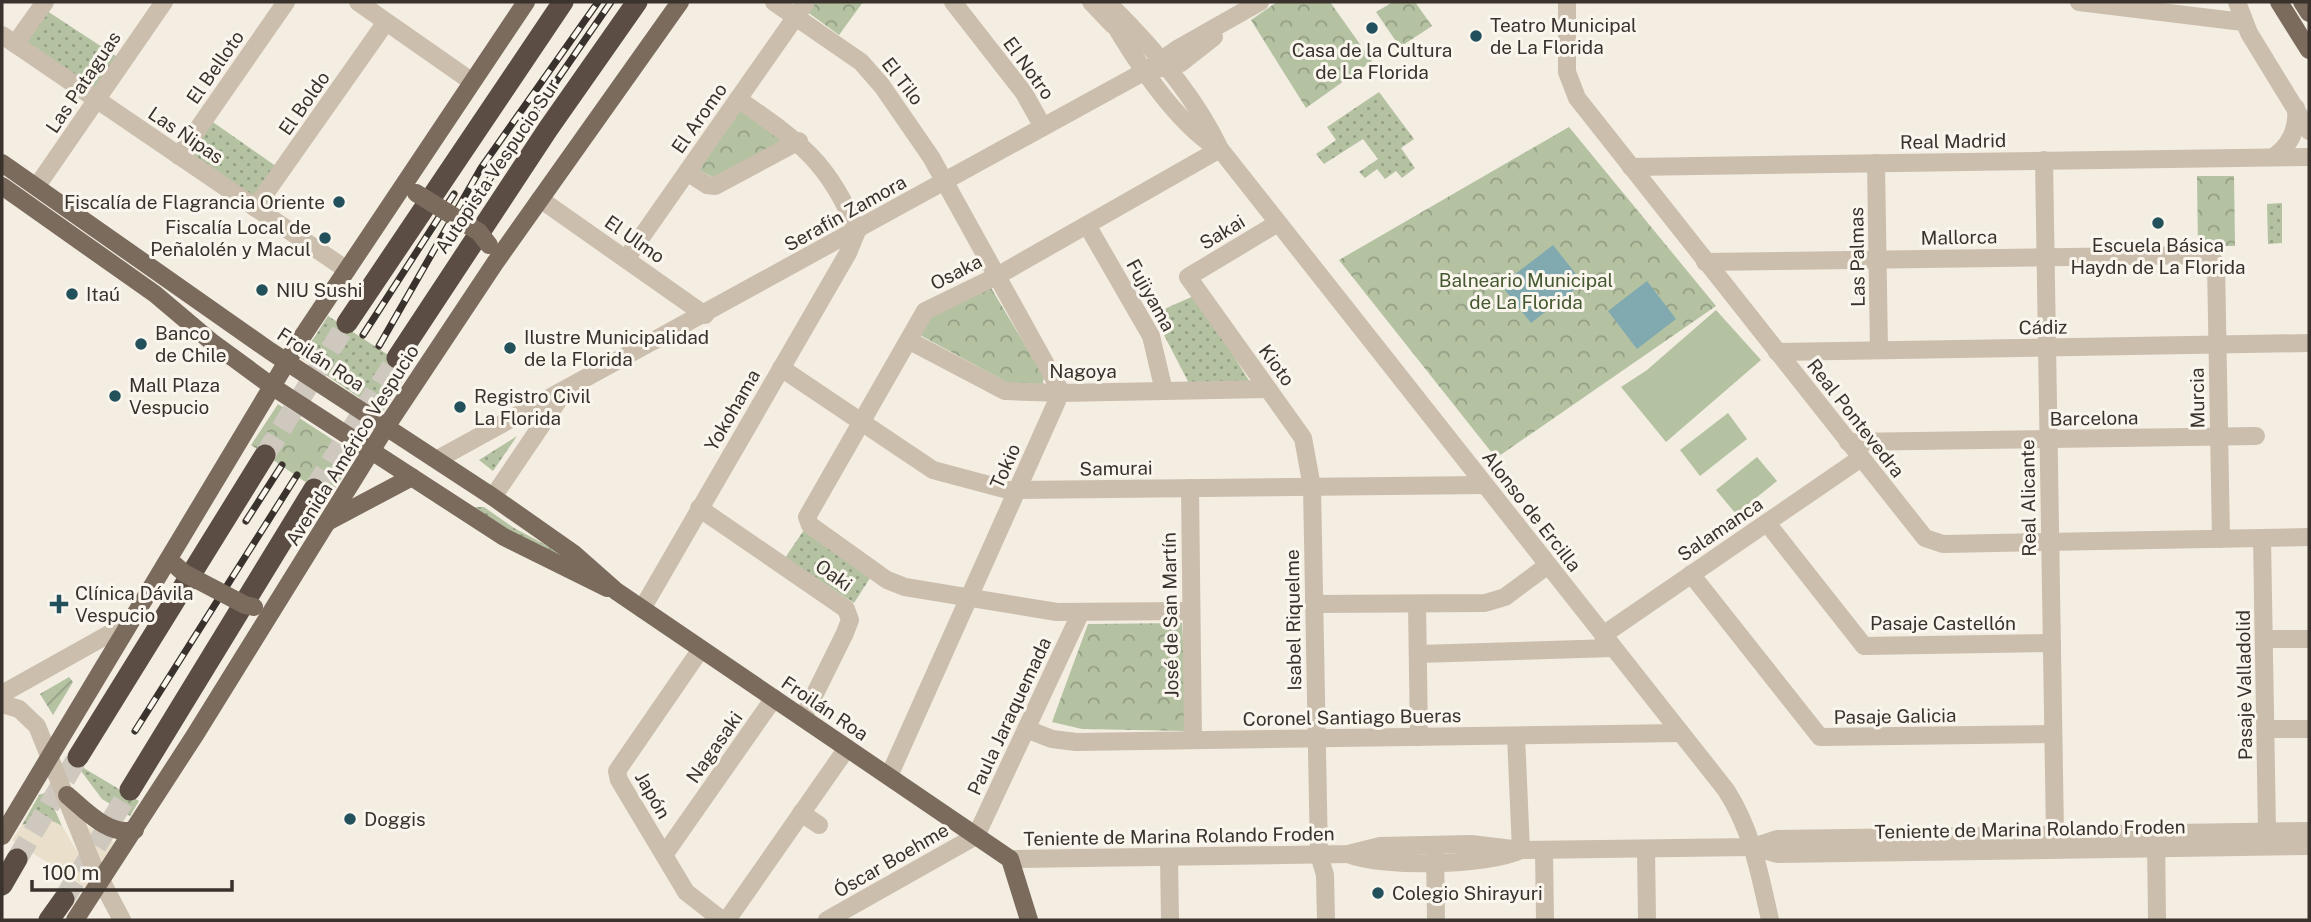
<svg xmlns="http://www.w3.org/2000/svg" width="2311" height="922" viewBox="0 0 2311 922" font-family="'Public Sans',sans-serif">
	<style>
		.grass { fill: url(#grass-dots) }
		.forest { fill: url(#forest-crowns) }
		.garden { fill: url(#garden-furrows) }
		.pitch { fill: #b4c2a2 }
		.plaza { fill: #eadfca }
		.water { fill: #81a9b0 }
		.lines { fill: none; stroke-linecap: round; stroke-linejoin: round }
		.highway-tunnel { stroke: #cec8be; stroke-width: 21; stroke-dasharray: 21 10; stroke-linecap: butt }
		.minor { stroke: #cbbead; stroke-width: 18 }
		.major { stroke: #7b6b5d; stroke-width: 18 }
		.highway { stroke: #5b4d43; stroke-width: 21 }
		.rail-casing { stroke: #3a322c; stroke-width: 7 }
		.rail { stroke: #faf6ee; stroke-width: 4.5; stroke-dasharray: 13; stroke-linecap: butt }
		.major-bridge { stroke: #7b6b5d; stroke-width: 18 }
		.poi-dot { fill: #22515b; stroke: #faf6ee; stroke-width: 2.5 }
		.labels { text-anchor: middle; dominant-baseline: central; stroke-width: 6; stroke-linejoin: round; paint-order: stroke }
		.poi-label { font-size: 19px; fill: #3a322c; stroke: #faf6ee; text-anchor: start }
		.street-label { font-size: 19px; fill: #3a322c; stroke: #faf6ee }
		.park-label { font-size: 19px; fill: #455830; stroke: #faf6ee }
	</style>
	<defs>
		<pattern id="grass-dots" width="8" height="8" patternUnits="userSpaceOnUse" patternTransform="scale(1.75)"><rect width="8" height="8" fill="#b4c2a2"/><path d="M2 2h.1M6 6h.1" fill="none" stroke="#939e84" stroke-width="1.8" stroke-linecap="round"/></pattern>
		<pattern id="forest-crowns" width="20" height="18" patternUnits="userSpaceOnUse" patternTransform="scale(1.75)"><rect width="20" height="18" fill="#b4c2a2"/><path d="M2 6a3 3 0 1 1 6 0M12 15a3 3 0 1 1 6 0" fill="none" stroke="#939e84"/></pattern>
		<pattern id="garden-furrows" width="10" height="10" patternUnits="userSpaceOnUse" patternTransform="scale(1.75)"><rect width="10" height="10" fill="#b4c2a2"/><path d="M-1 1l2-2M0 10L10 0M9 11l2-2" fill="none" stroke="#939e84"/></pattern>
	</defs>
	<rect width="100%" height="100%" fill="#f3ede2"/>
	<g class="grass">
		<polygon points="47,11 119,58 94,92 25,46 24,39"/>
		<polygon points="1379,92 1414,139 1401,148 1415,168 1402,178 1396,171 1385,179 1377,169 1365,178 1359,172 1378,159 1363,139 1324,164 1316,154 1336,140 1327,127"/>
		<polygon points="210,120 277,167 254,199 185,154"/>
		<polygon points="2282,203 2282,243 2268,244 2267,204"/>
		<polygon points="1196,295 1253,387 1191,387 1153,314"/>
		<polygon points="328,316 410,369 382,413 301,358"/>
		<polygon points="517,436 493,471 479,460"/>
		<polygon points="471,507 484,507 514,528 572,559 559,561"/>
		<polygon points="804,530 872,575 854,603 785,558"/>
		<polygon points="82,767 139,801 130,816 102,799 81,771"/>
		<polygon points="47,792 62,826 50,820 22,825 39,795"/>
	</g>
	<g class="forest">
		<polygon points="812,2 863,2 839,35 806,11"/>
		<polygon points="1277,2 1330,2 1372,61 1306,108 1251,20"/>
		<polygon points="1393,2 1415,2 1432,26 1400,47 1376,12"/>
		<polygon points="741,105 789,138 714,178 696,168"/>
		<polygon points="1569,127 1716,306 1496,458 1339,260"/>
		<polygon points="2197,176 2234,176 2235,246 2198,246"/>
		<polygon points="987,281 1044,377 1042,388 1014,386 918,334 929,316"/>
		<polygon points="278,404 356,455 329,498 251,445"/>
		<polygon points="1182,623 1188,731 1082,729 1052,722 1088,624"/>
	</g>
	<polygon class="garden" points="69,677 73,682 53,715 40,694"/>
	<g class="pitch">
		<polygon points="1716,310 1761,360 1666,442 1621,387 1647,370"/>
		<polygon points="1728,413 1747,439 1700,476 1680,450"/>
		<polygon points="1757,457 1777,481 1736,514 1716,490"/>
	</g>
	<g class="plaza">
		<polygon points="50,820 62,826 89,872 92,878 86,887 12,840 22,825"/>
		<polygon points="82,823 114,842 100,865"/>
	</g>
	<g class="water">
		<polygon points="1553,245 1583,283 1531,323 1501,285"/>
		<polygon points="1647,281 1676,319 1637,349 1608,311"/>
	</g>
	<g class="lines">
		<g class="highway-tunnel">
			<polyline points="265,455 347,323"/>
			<polyline points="314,489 397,358"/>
			<polyline points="17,859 78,757"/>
			<polyline points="64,899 130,790"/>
		</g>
		<g class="minor">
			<polyline points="358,2 471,81"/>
			<polyline points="774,2 861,62 882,86 931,157 1059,388 1057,401 889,776"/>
			<polyline points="953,2 1024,93 1043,127"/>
			<polyline points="1091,2 1113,25"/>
			<path d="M1107 2C1151 45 1194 94 1220 149L1726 790C1752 830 1760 875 1770 920"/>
			<polyline points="1567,2 1567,72 1577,98 1925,538 1943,544 2309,537"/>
			<polyline points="2079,2 2243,22"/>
			<polyline points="2237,2 2249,33 2309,131"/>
			<path d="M1108 13C1132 56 1175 122 1217 148"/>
			<polyline points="2,35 347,270"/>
			<polyline points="15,44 45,2"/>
			<polyline points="1157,69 1181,63 1214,37"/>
			<polyline points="179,156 286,2"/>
			<path d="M2275 156C2291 144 2298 128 2296 108"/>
			<polyline points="2044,160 2055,835"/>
			<polyline points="1876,163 1879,350"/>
			<polyline points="1631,167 2309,157"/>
			<polyline points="687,172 707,185 715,186 799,141"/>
			<polyline points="37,186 164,2"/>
			<polyline points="540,199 705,315"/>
			<polyline points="255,208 386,22"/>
			<polyline points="1278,223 1188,277 1303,438 1312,487 1319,855 1325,875 1326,920"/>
			<polyline points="1087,225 1151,336 1164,391"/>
			<polyline points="626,259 806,2"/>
			<polyline points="1705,262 2210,255 2216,264 2221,539"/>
			<polyline points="910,341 1005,391 1060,393 1268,389"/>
			<polyline points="1777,352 2309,343"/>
			<polyline points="781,368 933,470 1008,490 1485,485"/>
			<polyline points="1848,442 2256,436"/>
			<polyline points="438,459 1147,70 1177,49 1260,2"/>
			<polyline points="1190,488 1193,740"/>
			<polyline points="493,497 562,395"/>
			<polyline points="699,508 846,609 850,620 845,633 803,718"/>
			<polyline points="1767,523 1864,646 2052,643"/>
			<polyline points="2262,538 2267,831"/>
			<polyline points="1691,574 1820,737 2053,734"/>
			<polyline points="1314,604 1485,603 1505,597 1548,565"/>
			<polyline points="1417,604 1419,737"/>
			<path d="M642 609 848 253 857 231C828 160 798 141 738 99"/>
			<polyline points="1191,611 1057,612 905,587 887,580 810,525 807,517 925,311 997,276 1220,149"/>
			<polyline points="1603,635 1861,458"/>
			<polyline points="2264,639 2309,639"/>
			<polyline points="701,649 617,771 619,780 686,892 722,920"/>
			<polyline points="1418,654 1613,648"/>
			<polyline points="2,694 127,624"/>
			<polyline points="2,704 19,709 37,726 93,865 122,920"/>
			<polyline points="1026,729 1052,739 1076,742 1681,733"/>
			<polyline points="2266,729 2309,729"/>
			<polyline points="1516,736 1521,850"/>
			<polyline points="801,813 819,825"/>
			<polyline points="2156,836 2157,920"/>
			<polyline points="1753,847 1778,854 2309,846"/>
			<polyline points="1646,849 1647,920"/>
			<polyline points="1435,850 1436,920"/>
			<polyline points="1544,850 1545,920"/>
			<path d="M1348 854C1384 868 1486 866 1521 850"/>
			<polyline points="664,855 774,698"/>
			<polyline points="1169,857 1170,920"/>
			<polyline points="1010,859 1348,854 1380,846 1471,844 1521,850 1753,847 1777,839 2309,831"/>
			<polyline points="727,920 847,748"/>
			<polyline points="827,920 976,836 1080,614"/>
		</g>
		<g class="major">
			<polyline points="2279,2 2309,50"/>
			<polyline points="2302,2 2309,13"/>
			<polyline points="2,163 270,351 493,497 573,553 616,591 1010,859 1029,920"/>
			<polyline points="2,186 155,294 213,343 273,387 504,537 607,588"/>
			<polyline points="329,521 412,477"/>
			<path d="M67 795C85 810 109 837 135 830"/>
			<polyline points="2,836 300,340 526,2"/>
			<polyline points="75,920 195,735 386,427 495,263 680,2"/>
		</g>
		<g class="highway">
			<polyline points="347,323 563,2"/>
			<polyline points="397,358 548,129 637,2"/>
			<polyline points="78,757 265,455"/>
			<polyline points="130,790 314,489"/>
			<polyline points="2,885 17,859"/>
			<polyline points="49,920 64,899"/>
		</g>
		<defs>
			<g id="rail">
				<polyline points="459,229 499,164 611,2"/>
				<polyline points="363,335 454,194"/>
				<polyline points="379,346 481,168 598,2"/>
				<polyline points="246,521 282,465"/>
				<polyline points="135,731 297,475"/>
			</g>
		</defs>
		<use href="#rail" class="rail-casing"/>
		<use href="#rail" class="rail"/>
		<g class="major-bridge">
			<polyline points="416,193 479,232 489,245"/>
			<polyline points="175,565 184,573 245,605 254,607"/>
		</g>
	</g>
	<g class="poi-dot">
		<circle cx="1372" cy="28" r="7"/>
		<circle cx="1476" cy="36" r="7"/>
		<circle cx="339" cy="202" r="7"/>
		<circle cx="2158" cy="223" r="7"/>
		<circle cx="325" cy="238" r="7"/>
		<circle cx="262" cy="290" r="7"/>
		<circle cx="72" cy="294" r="7"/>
		<circle cx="141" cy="344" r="7"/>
		<circle cx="510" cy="348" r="7"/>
		<circle cx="115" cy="396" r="7"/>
		<circle cx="460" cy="407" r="7"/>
		<path d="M55.5 593.5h7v7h7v7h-7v7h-7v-7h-7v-7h7z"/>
		<circle cx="350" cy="819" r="7"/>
		<circle cx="1378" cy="893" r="7"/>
	</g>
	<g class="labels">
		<g class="poi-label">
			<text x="1490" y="25">Teatro Municipal<tspan x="1490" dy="22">de La Florida</tspan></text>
			<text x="1372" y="50" text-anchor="middle">Casa de la Cultura<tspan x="1372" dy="22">de La Florida</tspan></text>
			<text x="325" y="202" text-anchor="end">Fiscalía de Flagrancia Oriente</text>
			<text x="311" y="227" text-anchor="end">Fiscalía Local de<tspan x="311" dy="22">Peñalolén y Macul</tspan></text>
			<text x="2158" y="245" text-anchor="middle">Escuela Básica<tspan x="2158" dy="22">Haydn de La Florida</tspan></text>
			<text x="276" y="290">NIU Sushi</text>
			<text x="86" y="294">Itaú</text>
			<text x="155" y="333">Banco<tspan x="155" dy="22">de Chile</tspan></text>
			<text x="524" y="337">Ilustre Municipalidad<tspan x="524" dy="22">de la Florida</tspan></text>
			<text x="129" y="385">Mall Plaza<tspan x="129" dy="22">Vespucio</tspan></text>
			<text x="474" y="396">Registro Civil<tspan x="474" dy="22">La Florida</tspan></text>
			<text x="75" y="593">Clínica Dávila<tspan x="75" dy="22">Vespucio</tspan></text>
			<text x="364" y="819">Doggis</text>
			<text x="1392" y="893">Colegio Shirayuri</text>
		</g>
		<g class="street-label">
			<text transform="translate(215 67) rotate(-55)">El Belloto</text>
			<text transform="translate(1029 68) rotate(54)">El Notro</text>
			<text transform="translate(903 81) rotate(52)">El Tilo</text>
			<text transform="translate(83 82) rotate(-56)">Las Pataguas</text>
			<text transform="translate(304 103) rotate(-55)">El Boldo</text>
			<text transform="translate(699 118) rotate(-55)">El Aromo</text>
			<text transform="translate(186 135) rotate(34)">Las Ñipas</text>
			<text transform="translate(1953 141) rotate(-1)">Real Madrid</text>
			<text transform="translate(497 166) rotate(-56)">Autopista Vespucio Sur</text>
			<text transform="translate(845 213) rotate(-29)">Serafín Zamora</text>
			<text transform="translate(1222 232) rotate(-31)">Sakai</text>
			<text transform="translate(1959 237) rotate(-1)">Mallorca</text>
			<text transform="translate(635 239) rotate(35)">El Ulmo</text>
			<text transform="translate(1857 257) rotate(-91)">Las Palmas</text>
			<text transform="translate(956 272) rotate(-27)">Osaka</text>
			<text transform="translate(1151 295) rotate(61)">Fujiyama</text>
			<text transform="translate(2043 327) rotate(-1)">Cádiz</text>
			<text transform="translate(321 359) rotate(33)">Froilán Roa</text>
			<text transform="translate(1277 365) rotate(54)">Kioto</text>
			<text x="1083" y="371">Nagoya</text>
			<text transform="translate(2197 398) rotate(-91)">Murcia</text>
			<text transform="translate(732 410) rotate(-60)">Yokohama</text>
			<text transform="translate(1856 418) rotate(52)">Real Pontevedra</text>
			<text transform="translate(2094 418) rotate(-1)">Barcelona</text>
			<text transform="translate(352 445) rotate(-58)">Avenida Américo Vespucio</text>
			<text transform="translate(1005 466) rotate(-66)">Tokio</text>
			<text transform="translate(1116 468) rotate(-1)">Samurai</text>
			<text transform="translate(2028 498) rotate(-91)">Real Alicante</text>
			<text transform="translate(1532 511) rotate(52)">Alonso de Ercilla</text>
			<text transform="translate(1720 529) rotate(-34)">Salamanca</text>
			<text transform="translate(834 575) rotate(35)">Oaki</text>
			<text transform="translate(1170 615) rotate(-91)">José de San Martín</text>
			<text transform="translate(1293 620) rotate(-91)">Isabel Riquelme</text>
			<text x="1943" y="623">Pasaje Castellón</text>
			<text transform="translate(2244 685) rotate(-91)">Pasaje Valladolid</text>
			<text transform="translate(825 708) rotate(34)">Froilán Roa</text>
			<text transform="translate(1009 716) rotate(-65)">Paula Jaraquemada</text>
			<text transform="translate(1895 716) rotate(-1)">Pasaje Galicia</text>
			<text transform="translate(1352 717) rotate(-1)">Coronel Santiago Bueras</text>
			<text transform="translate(714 747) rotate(-55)">Nagasaki</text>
			<text transform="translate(653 795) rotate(60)">Japón</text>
			<text transform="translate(2030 829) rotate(-1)">Teniente de Marina Rolando Froden</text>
			<text transform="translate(1179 836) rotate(-1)">Teniente de Marina Rolando Froden</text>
			<text transform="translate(891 860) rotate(-30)">Óscar Boehme</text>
		</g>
		<g class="park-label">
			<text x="1526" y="280">Balneario Municipal<tspan x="1526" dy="22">de La Florida</tspan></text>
		</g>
	</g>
	<rect width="2311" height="922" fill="none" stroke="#3a322c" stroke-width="7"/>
	<path d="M32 880v10h200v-10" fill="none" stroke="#3a322c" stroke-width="3.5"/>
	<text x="42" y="880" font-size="21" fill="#3a322c" stroke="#faf6ee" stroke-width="5" paint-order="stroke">100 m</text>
</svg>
